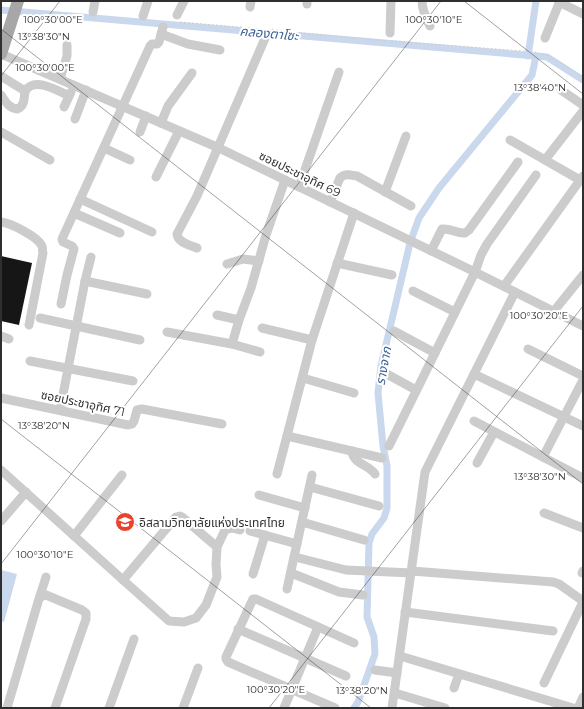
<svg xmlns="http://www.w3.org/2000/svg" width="584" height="709" viewBox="0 0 584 709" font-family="Montserrat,'Noto Sans Thai',sans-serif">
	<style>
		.water { fill: #c9d8ed }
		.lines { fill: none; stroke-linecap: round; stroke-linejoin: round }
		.canal { stroke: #c9d8ed; stroke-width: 7 }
		.building { fill: #161616 }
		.path { stroke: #ccc; stroke-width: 1; stroke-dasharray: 2 2; stroke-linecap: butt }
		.minor { stroke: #ccc; stroke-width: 9 }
		.major { stroke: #a7a7a7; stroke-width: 12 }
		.ticks { fill: none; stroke: #2f2f2f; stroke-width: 1; stroke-opacity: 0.45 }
		.labels { text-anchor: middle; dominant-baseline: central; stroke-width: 4; stroke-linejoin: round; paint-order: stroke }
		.street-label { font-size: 12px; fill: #2f2f2f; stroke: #fff }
		.poi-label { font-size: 12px; fill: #2f2f2f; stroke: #fff; text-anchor: start }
		.water-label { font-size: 13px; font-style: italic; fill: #3a6194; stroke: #fff }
		.ticks-label { font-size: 10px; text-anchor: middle; fill: #2f2f2f; stroke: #fff; stroke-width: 4; stroke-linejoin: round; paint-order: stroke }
	</style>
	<rect width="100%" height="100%" fill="#fff"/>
	<polygon class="water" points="1,570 17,574 4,622 1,621"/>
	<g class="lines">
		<g class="canal">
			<polyline points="1,10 547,57 583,80"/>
			<polyline points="528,56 536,1"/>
			<polyline points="354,708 358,702 375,654 374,637 367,617 369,543 372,534 384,518 387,508 387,466 383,446 378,393 381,366 410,243 419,218 439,188 532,75 536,56"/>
		</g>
	</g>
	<polygon class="building" points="1,256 32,263 19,325 1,321"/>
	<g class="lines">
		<g class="path">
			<polyline points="180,22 262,29"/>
			<polyline points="272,29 291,32 388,41"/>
			<polyline points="391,41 535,52 550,56 583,77"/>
		</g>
		<g class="minor">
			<path d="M422 1C422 10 426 18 430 26"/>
			<polyline points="559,2 583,14"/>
			<polyline points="307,4 307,1"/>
			<polyline points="250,7 251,1"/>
			<polyline points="93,12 95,1"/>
			<polyline points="177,15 184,1"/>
			<polyline points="143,16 148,1"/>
			<polyline points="390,33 391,1"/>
			<polyline points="161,34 188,44 220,50"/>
			<polyline points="545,38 560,1"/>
			<polyline points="1,54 219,148 475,272 583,326"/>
			<path d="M1 76 25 91C35 76 58 91 69 96"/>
			<polyline points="60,79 67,56 67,45"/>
			<polyline points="561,90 583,105"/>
			<path d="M1 95C5 101 9 108 17 109 25 106 24 98 25 91"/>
			<polyline points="64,107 71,92"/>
			<polyline points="75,119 86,90"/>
			<polyline points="161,123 168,106 192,73"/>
			<polyline points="1,132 50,160"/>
			<polyline points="140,132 146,116"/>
			<polyline points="510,140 580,180"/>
			<polyline points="104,148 130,160"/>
			<polyline points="545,160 583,111"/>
			<polyline points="156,177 179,131"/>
			<polyline points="299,187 339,72"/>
			<polyline points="385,192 406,136"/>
			<polyline points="80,199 152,232"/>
			<path d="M330 202 340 178C345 173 351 175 357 176L411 206"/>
			<polyline points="74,213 120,233"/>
			<path d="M1 222C11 223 38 237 42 246 43 248 42 251 43 253L29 325"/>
			<path d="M197 248C190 245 178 243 177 234L197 196 266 36"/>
			<path d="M431 251 442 229C451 228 457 234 465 233L469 230 518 162"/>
			<polyline points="337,263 392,275"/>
			<polyline points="227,264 243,259 259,261"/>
			<polyline points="85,281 91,257"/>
			<polyline points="504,286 583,176"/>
			<polyline points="413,291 455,312"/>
			<polyline points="61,304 67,275 74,249 72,246 63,242 62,239 150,46 152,44 157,44 159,42 163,27"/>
			<polyline points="554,311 583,275"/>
			<polyline points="217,315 239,320"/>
			<polyline points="40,318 140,340"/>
			<polyline points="262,328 312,340"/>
			<polyline points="394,331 435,353"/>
			<polyline points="167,332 232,344 260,352"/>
			<polyline points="1,336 9,339"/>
			<polyline points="232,344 239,320 251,288 266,235 285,180"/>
			<polyline points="528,349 583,376"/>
			<polyline points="30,361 133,381"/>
			<polyline points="385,373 416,390"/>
			<polyline points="474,374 583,426"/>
			<polyline points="303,378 354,393"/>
			<polyline points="1,398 128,425 132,424 134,421 137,410 142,409 222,424"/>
			<polyline points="60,410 85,281 147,294"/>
			<polyline points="474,421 583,478"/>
			<polyline points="287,436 382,458"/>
			<polyline points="389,446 475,272 481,255 487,244 536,175"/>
			<path d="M352 451C353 464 368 464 375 474"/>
			<polyline points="543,457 583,380"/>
			<polyline points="477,463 494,432"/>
			<polyline points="1,470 123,580 169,621 184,622 196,618 206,605 217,577 216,565 217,547 225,530 232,528 240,530"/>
			<polyline points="277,474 312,340 354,213"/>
			<polyline points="310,487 379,506"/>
			<polyline points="259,495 305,508"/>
			<polyline points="544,513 583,528"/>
			<polyline points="1,521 26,492"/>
			<polyline points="302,522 364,540"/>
			<polyline points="250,531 297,544"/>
			<polyline points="74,536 122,475"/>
			<polyline points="295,557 346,570 412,573"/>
			<polyline points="412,571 553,582 559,584 583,601"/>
			<polyline points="291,573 339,592 363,595"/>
			<polyline points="582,573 583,571"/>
			<polyline points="253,574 265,535"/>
			<polyline points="123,580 176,517 180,516 182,517 217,547"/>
			<polyline points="287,589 312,475"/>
			<polyline points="40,597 46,595 82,610 86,613 86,619 55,708"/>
			<polyline points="405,612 553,631"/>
			<polyline points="238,629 346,676"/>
			<polyline points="400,656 573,708"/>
			<polyline points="375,670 397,673"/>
			<polyline points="544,683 583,602"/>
			<polyline points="454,688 459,674"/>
			<polyline points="395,693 445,708"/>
			<polyline points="7,708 38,602 46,577"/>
			<polyline points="109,708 134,639"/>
			<polyline points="183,708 198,668"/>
			<polyline points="284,708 318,627"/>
			<polyline points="335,708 228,662 226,659 226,657 253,599 256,599 354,643"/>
			<polyline points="392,708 425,472 515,292"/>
			<polyline points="578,708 583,697"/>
		</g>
		<polyline class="major" points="1,54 18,1"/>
	</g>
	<path class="ticks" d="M464 1 583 94M1 29 583 484M1 76 60 1M1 419 371 708M1 564 441 1M269 708 583 306"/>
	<defs>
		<symbol id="university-disc" viewBox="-11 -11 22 22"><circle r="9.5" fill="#ea422d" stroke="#fff"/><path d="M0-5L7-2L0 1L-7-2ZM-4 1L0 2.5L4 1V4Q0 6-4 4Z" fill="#fff"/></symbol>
	</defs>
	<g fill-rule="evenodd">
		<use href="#university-disc" x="114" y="511" width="22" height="22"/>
	</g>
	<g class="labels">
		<g class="street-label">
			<text transform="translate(300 174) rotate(26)">ซอยประชาอุทิศ 69</text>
			<text transform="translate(83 403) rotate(12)">ซอยประชาอุทิศ 71</text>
		</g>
		<g class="poi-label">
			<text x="139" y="522">อิสลามวิทยาลัยแห่งประเทศไทย</text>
		</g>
		<g class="water-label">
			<text transform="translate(269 33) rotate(5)">คลองตาโซะ</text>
			<text transform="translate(383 366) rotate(-80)">รางจาก</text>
		</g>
	</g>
	<g class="ticks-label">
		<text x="53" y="23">100°30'00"E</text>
		<text x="434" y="23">100°30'10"E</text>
		<text x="44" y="40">13°38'30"N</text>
		<text x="45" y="71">100°30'00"E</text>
		<text x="540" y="91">13°38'40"N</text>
		<text x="539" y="319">100°30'20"E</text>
		<text x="44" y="429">13°38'20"N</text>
		<text x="540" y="480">13°38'30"N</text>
		<text x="45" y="558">100°30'10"E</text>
		<text x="276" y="693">100°30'20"E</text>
		<text x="362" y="694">13°38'20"N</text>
	</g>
	<rect width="584" height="709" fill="none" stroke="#2f2f2f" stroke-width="4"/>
</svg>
